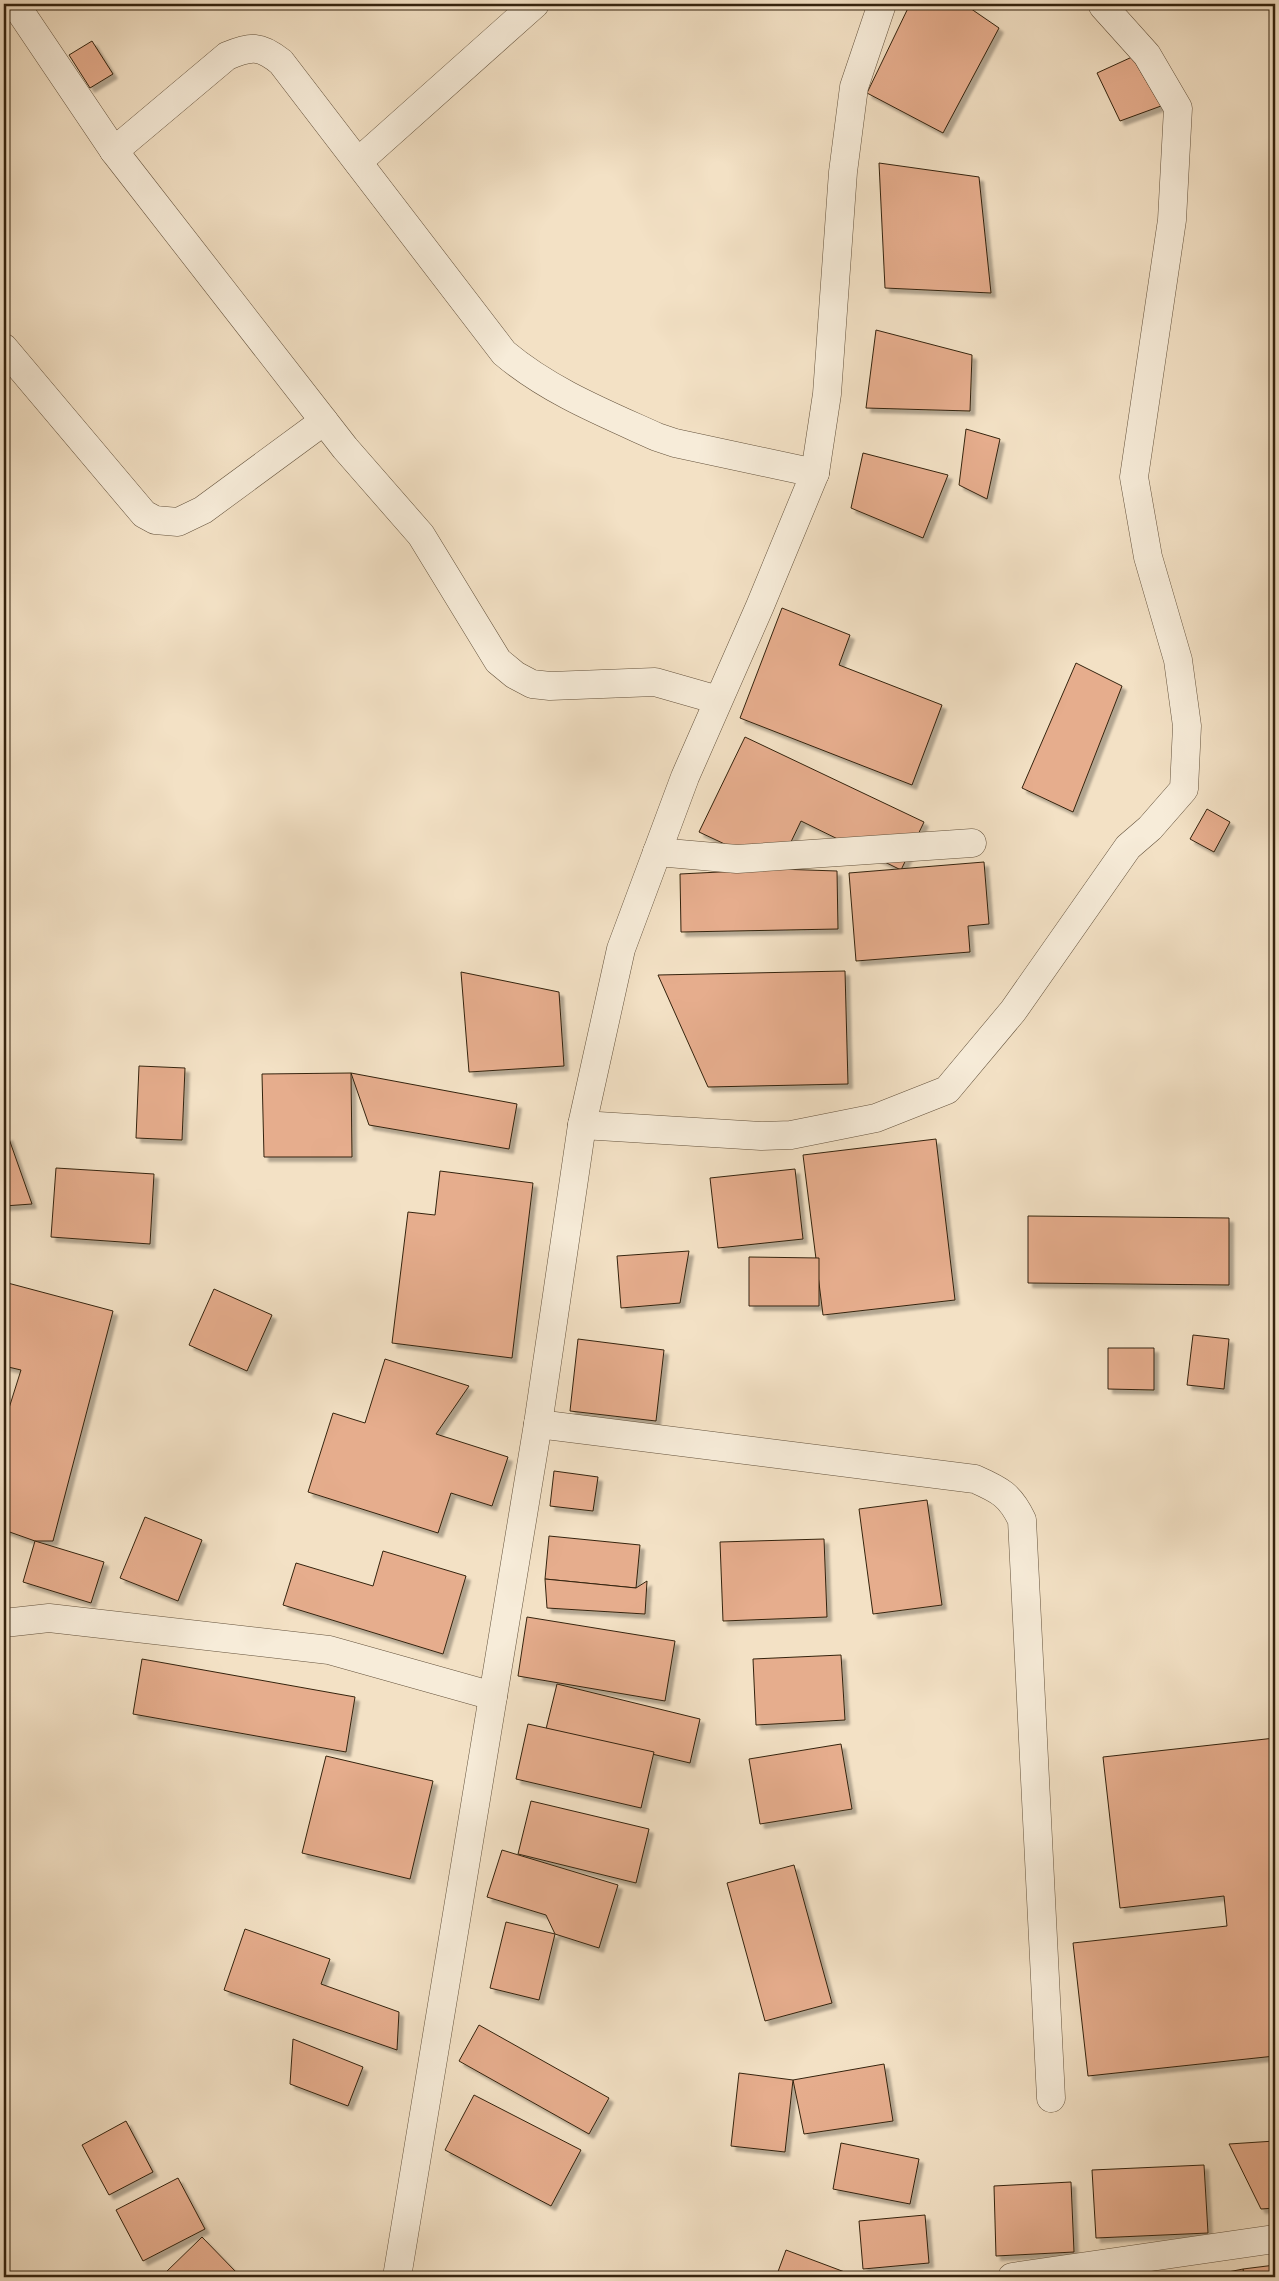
<svg xmlns="http://www.w3.org/2000/svg" width="1279" height="2281" viewBox="0 0 1279 2281" font-family="'IM FELL Great Primer',serif">
	<style>
		.building { fill: #e6ad8d; stroke: #34230e; filter: url(#shadow) }
		.lines { fill: none; stroke-linecap: round; stroke-linejoin: round }
		.minor-casing { stroke: #64523c; stroke-width: 29 }
		.minor { stroke: #f7ecd9; stroke-width: 28 }
	</style>
	<defs>
		<filter id="shadow"><feDropShadow dx="4.5" dy="4.5" stdDeviation="1" flood-color="#0004"/></filter>
	</defs>
	<rect width="100%" height="100%" fill="#f3e1c5"/>
	<filter id="stains"><feTurbulence type="fractalNoise" baseFrequency=".004" numOctaves="4"/><feColorMatrix values="0 0 0 0 .2 0 0 0 0 .09 0 0 0 0 .02 0 0 0 .5 -.17"/></filter>
	<radialGradient id="worn" r=".72"><stop offset=".6" stop-color="#630" stop-opacity="0"/><stop offset="1" stop-color="#630" stop-opacity=".3"/></radialGradient>
	<g class="building">
		<polygon points="910,4 964,4 999,28 943,133 867,93"/>
		<polygon points="92,41 113,74 90,88 69,55"/>
		<polygon points="1132,57 1161,106 1120,121 1097,73"/>
		<polygon points="879,163 979,177 991,293 885,288"/>
		<polygon points="876,330 972,355 970,411 866,408"/>
		<polygon points="966,429 1000,439 987,499 959,485"/>
		<polygon points="863,453 948,475 923,538 851,508"/>
		<polygon points="782,608 850,635 839,665 942,705 912,785 740,718"/>
		<polygon points="1076,663 1122,686 1073,812 1022,788"/>
		<polygon points="745,737 924,822 901,870 801,821 778,869 699,832"/>
		<polygon points="1207,809 1230,822 1214,852 1190,839"/>
		<polygon points="984,862 989,924 968,926 970,952 856,961 849,873"/>
		<polygon points="778,869 837,871 838,929 681,932 680,874"/>
		<polygon points="845,971 848,1084 708,1087 658,975"/>
		<polygon points="461,972 559,992 564,1066 469,1072"/>
		<polygon points="139,1066 185,1068 182,1140 136,1138"/>
		<polygon points="351,1073 517,1104 509,1149 369,1125"/>
		<polygon points="351,1073 352,1157 264,1157 262,1074"/>
		<polygon points="8,1136 32,1204 4,1206 4,1138"/>
		<polygon points="936,1139 955,1300 823,1315 803,1155"/>
		<polygon points="56,1168 154,1174 150,1244 51,1237"/>
		<polygon points="795,1169 803,1239 718,1248 710,1178"/>
		<polygon points="440,1171 533,1183 512,1358 392,1343 408,1212 435,1215"/>
		<polygon points="1028,1216 1229,1218 1229,1285 1028,1283"/>
		<polygon points="689,1251 680,1303 621,1308 617,1256"/>
		<polygon points="749,1257 819,1258 819,1306 749,1306"/>
		<polygon points="4,1282 113,1311 53,1541 35,1541 4,1530 4,1424 21,1370 4,1366"/>
		<polygon points="214,1289 272,1315 247,1371 189,1345"/>
		<polygon points="1193,1335 1229,1339 1224,1389 1187,1385"/>
		<polygon points="578,1339 664,1350 656,1421 570,1411"/>
		<polygon points="1108,1348 1154,1348 1154,1390 1108,1389"/>
		<polygon points="385,1359 469,1386 436,1434 508,1457 492,1506 451,1493 438,1533 308,1492 333,1413 365,1423"/>
		<polygon points="554,1471 598,1477 593,1511 550,1506"/>
		<polygon points="927,1500 942,1605 873,1614 859,1509"/>
		<polygon points="145,1517 202,1540 178,1601 120,1578"/>
		<polygon points="549,1536 640,1545 636,1588 545,1579"/>
		<polygon points="824,1539 827,1617 723,1621 720,1542"/>
		<polygon points="35,1541 104,1562 91,1603 23,1582"/>
		<polygon points="383,1551 466,1576 443,1654 283,1605 296,1563 373,1586"/>
		<polygon points="545,1579 636,1588 647,1581 645,1614 547,1608"/>
		<polygon points="527,1617 675,1641 665,1701 518,1676"/>
		<polygon points="841,1655 845,1720 756,1725 753,1659"/>
		<polygon points="142,1659 355,1697 346,1752 133,1714"/>
		<polygon points="557,1684 700,1719 690,1763 546,1729"/>
		<polygon points="528,1724 654,1752 641,1808 516,1779"/>
		<polygon points="1275,1738 1275,2056 1088,2076 1073,1943 1227,1926 1224,1896 1120,1908 1103,1757"/>
		<polygon points="841,1744 852,1809 760,1824 749,1759"/>
		<polygon points="326,1756 433,1781 410,1879 302,1853"/>
		<polygon points="531,1801 649,1829 636,1883 518,1854"/>
		<polygon points="502,1850 618,1885 599,1948 555,1934 546,1915 487,1897"/>
		<polygon points="794,1865 832,2003 765,2021 727,1883"/>
		<polygon points="506,1922 555,1934 539,2000 490,1988"/>
		<polygon points="245,1929 330,1959 321,1984 399,2012 397,2050 224,1990"/>
		<polygon points="479,2025 609,2098 589,2134 459,2061"/>
		<polygon points="293,2039 363,2067 348,2106 290,2084"/>
		<polygon points="884,2064 893,2121 804,2134 793,2080"/>
		<polygon points="739,2073 793,2080 785,2152 731,2146"/>
		<polygon points="474,2095 581,2150 551,2206 445,2150"/>
		<polygon points="126,2121 153,2172 109,2195 82,2145"/>
		<polygon points="1275,2141 1275,2208 1261,2209 1229,2144"/>
		<polygon points="841,2143 919,2159 910,2204 833,2189"/>
		<polygon points="1204,2165 1208,2233 1096,2238 1092,2170"/>
		<polygon points="178,2178 205,2229 143,2261 116,2210"/>
		<polygon points="1071,2182 1074,2252 996,2256 994,2186"/>
		<polygon points="925,2215 929,2263 863,2269 859,2221"/>
		<polygon points="202,2237 236,2272 231,2277 169,2277 165,2273"/>
		<polygon points="786,2250 858,2277 776,2277"/>
		<polygon points="1275,2265 1275,2277 1244,2277 1243,2269"/>
		<polygon points="1243,2269 1244,2277 1203,2277"/>
		<polygon points="1143,2273 1143,2277 1108,2277"/>
	</g>
	<g class="lines">
		<defs>
			<g id="minor">
				<polyline points="15,4 114,151 345,448 421,535 498,661 515,675 532,684 550,686 655,682 718,700"/>
				<path d="M114 151 227 56C251 46 260 45 281 62L504 353C549 391 604 413 657 437L675 443 815 473"/>
				<polyline points="358,162 535,4"/>
				<polyline points="4,348 144,514 155,520 178,522 203,510 324,421"/>
				<polyline points="657,852 737,859 972,843"/>
				<polyline points="582,1125 761,1136 791,1135 876,1118 947,1090 1013,1011 1128,847 1150,828 1184,789 1187,726 1178,660 1148,557 1134,477 1172,220 1178,108 1147,55 1103,6"/>
				<path d="M538 1424 975 1479C1000 1490 1010 1495 1022 1520L1051 2098"/>
				<polyline points="4,1623 49,1618 329,1650 493,1696"/>
				<polyline points="397,2277 538,1424 582,1125 621,949 685,777 760,606 815,473 827,394 843,172 854,87 882,4"/>
				<polyline points="1012,2277 1275,2239"/>
			</g>
		</defs>
		<use href="#minor" class="minor-casing"/>
		<use href="#minor" class="minor"/>
	</g>
	<rect width="1279" height="2281" fill="none" stroke="#f3e1c5" stroke-width="20"/>
	<rect x="5" y="5" width="1269" height="2271" fill="none" stroke="#34230e" stroke-width="2.5"/>
	<rect x="10" y="10" width="1259" height="2261" fill="none" stroke="#34230e"/>
	<rect width="100%" height="100%" filter="url(#stains)"/>
	<rect width="100%" height="100%" fill="url(#worn)"/>
</svg>
